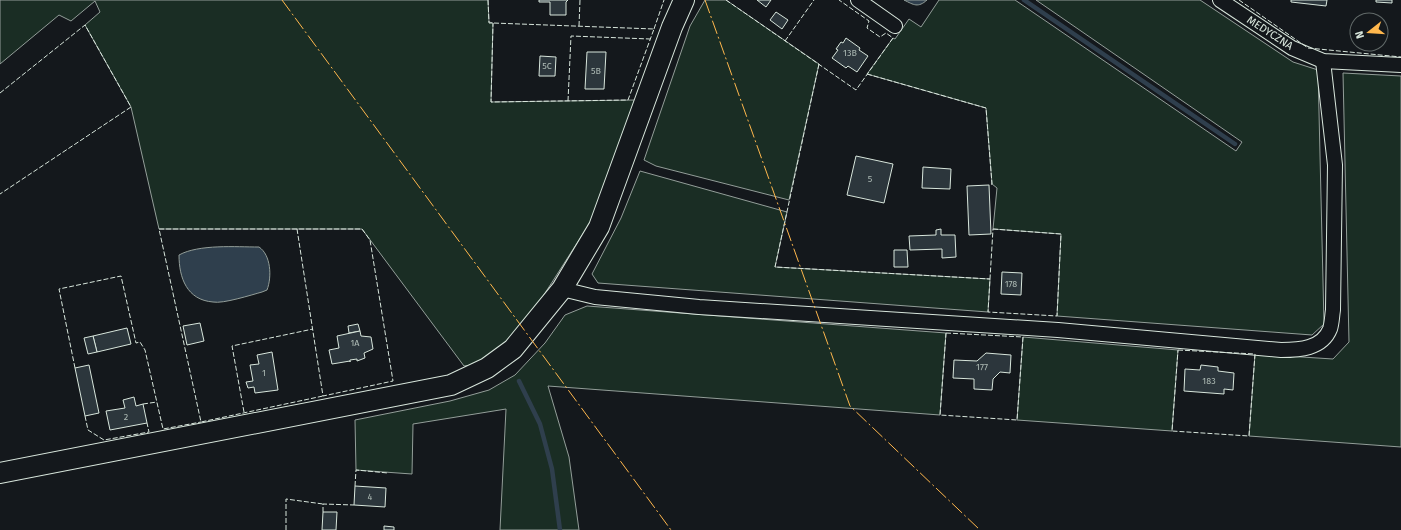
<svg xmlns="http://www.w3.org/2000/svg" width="1401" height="530" viewBox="0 0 1401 530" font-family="'Fira Sans',sans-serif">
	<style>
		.green { fill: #1a2d24; stroke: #939e99 }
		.water { fill: #2f3f4d; stroke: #939e99 }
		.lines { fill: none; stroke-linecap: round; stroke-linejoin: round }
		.stream { stroke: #2f3f4d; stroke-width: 4.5 }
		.building { fill: #2c363c; stroke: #d8e6dc }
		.street-casing { stroke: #d8e6dc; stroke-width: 16 }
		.secondary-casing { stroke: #d8e6dc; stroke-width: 22 }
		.street { stroke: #14181c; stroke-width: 14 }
		.secondary { stroke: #14181c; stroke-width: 20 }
		.fence { stroke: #d8e6dc; stroke-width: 1; stroke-dasharray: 5 2; stroke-linecap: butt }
		.power { stroke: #ffb74d; stroke-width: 1; stroke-dasharray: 14 3 2 3; stroke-linecap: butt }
		.labels { text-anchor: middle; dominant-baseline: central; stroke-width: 3; stroke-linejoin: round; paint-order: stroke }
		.number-label { font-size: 9px; fill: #adbab4 }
		.street-label { font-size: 11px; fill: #d8e6dc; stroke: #14181c }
	</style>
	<rect width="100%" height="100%" fill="#14181c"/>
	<g class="green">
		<polygon points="0,0 488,0 489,22 493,23 491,102 636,100 595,215 524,326 503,350 480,364 464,366 362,229 159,229 131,107 85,25 100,12 95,1 71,21 59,15 0,64"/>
		<polygon points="705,0 726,0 819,64 789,200 656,166 644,160 690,26"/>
		<polygon points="939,0 1015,0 1236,151 1242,142 1036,0 1200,0 1293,62 1318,70 1324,324 1312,335 1057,316 1061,234 993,229 997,188 992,184 986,108 867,74 893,38 895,39 909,19 921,27"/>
		<polygon points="1343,73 1401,76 1401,447 1249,436 1255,354 1333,359 1349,342"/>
		<polygon points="640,171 787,212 775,267 990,279 988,312 598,283 592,274 621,218"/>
		<polygon points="587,306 946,333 940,415 548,386 569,457 579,530 500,530 506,409 413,424 412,474 356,470 355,420 450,401 489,390 515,375 545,343 565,315"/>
		<polygon points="1023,337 1178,350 1172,431 1017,420"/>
	</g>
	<g class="water">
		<path d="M904 0H927C918 8 914 5 904 0Z"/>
		<path d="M259 247C271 255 272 277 267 290L262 292C251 295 223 304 213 302 187 300 179 278 179 255 199 244 236 247 259 247Z"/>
	</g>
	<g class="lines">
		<g class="stream">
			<polyline points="1024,0 1235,144"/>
			<polyline points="519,381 540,424 552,469 560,530"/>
		</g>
	</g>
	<g class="building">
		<polygon points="539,0 568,0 566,2 566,15 550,15 550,2 539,2"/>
		<polygon points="757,0 771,0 766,7"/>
		<polygon points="1291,0 1327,0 1326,6 1291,2"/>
		<polygon points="1376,0 1392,0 1392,3 1376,2"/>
		<polygon points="776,12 788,20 782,29 770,20"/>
		<polygon points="846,38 860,48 859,50 868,56 857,72 848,66 846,68 832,58 838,50 836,49 841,42 843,43"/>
		<polygon points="587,52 606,52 604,89 585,89"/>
		<polygon points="540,56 556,57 555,76 539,76"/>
		<polygon points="856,156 893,164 884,203 847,195"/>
		<polygon points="923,167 951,169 950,189 922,188"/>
		<polygon points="989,185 991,234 969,235 967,186"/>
		<polygon points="941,229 941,235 955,235 956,257 942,258 942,249 910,250 909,236 936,235 936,230"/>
		<polygon points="894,250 907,250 908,267 894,267"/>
		<polygon points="1002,272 1022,273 1021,295 1001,294"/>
		<polygon points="200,323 204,341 187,345 183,326"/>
		<polygon points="358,324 360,331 349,333 348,326"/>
		<polygon points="127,328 131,344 97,352 93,336"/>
		<polygon points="360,331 361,336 371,337 373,349 364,353 365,358 357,361 357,359 350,360 350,362 350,361 332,364 329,350 339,348 337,336"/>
		<polygon points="93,336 97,352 88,354 84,338"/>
		<polygon points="272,352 278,390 255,393 254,387 248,388 246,382 253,381 250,365 259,364 257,355"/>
		<polygon points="986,353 1011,355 1010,373 1000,372 993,379 992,390 974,389 974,379 953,378 954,360 977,361"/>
		<polygon points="89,365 99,413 85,416 75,368"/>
		<polygon points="1201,365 1218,367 1218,371 1234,373 1233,390 1224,389 1224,394 1184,391 1185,369 1200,370"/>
		<polygon points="134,397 136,406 143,404 147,423 110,430 106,411 125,408 123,400"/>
		<polygon points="355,486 386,488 385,507 354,505"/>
		<polygon points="323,512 337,512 336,530 322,530"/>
		<polygon points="384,526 394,527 394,530 384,530"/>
	</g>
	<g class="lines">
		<defs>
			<g id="street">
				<polyline points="858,0 895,26"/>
				<polyline points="1220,0 1292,48 1323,61 1401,65"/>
				<path d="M562 289 595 297 699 307 1058 330 1281 350C1299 350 1322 349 1330 329 1332 323 1332 316 1333 310L1335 165 1323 61"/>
			</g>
			<polyline id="secondary" points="0,473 451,385 487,368 513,349 562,289 599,227 672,27 684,0"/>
		</defs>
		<use href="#street" class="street-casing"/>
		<use href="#secondary" class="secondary-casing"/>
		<use href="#street" class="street"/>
		<use href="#secondary" class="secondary"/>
		<g class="fence">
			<polyline points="488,0 489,23 493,23 654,29 628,100 491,102 493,23"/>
			<polyline points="726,0 856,90 893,38 886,33 880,37 867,28 869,21 839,0"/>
			<polyline points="1239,0 1308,48 1401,57"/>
			<polyline points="579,26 580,0"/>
			<polyline points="654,29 664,0"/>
			<polyline points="785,41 814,0"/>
			<polyline points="819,64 775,267 990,279"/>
			<polyline points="867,74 986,108 992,184 989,185"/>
			<polyline points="0,93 85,25 131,107 0,194"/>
			<polyline points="568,101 571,36 650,39"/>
			<polyline points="297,229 323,396 393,381 370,240 362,229 159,229 201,422 323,396"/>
			<polygon points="993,229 1061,234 1057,316 988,312"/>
			<polygon points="946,333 1023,337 1017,420 940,415"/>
			<polygon points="1178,350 1255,354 1249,436 1172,431"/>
			<polyline points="75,368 59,289 121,276 136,343 140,342 145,350 163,429 201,422"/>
			<polyline points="143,404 157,402"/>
			<polyline points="244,412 232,346 313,329"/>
			<polyline points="85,416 88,430 104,440 149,432 147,423"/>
			<polyline points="355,486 356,470 388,473"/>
			<polyline points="323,512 323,504 354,505"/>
			<polyline points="286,530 286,499 323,504"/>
		</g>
		<g class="power">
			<polyline points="282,0 671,530"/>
			<polyline points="705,0 850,406 980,530"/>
		</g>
	</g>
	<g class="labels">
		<g class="number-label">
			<text x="850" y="53">13B</text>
			<text x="547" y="66">5C</text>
			<text x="596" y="71">5B</text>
			<text x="870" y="179">5</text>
			<text x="1011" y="284">178</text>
			<text x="355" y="343">1A</text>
			<text x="982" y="367">177</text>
			<text x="264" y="373">1</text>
			<text x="1209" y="381">183</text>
			<text x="126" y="417">2</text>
			<text x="370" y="497">4</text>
		</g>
		<g class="street-label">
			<text transform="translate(1270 33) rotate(33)">MEDYCZNA</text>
		</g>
	</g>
	<g transform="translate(1369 32) rotate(253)"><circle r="19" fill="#14181c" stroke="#626a69"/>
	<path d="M0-3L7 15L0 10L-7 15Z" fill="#ffb74d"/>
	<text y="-6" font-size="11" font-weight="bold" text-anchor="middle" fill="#d8e6dc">N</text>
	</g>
</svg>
